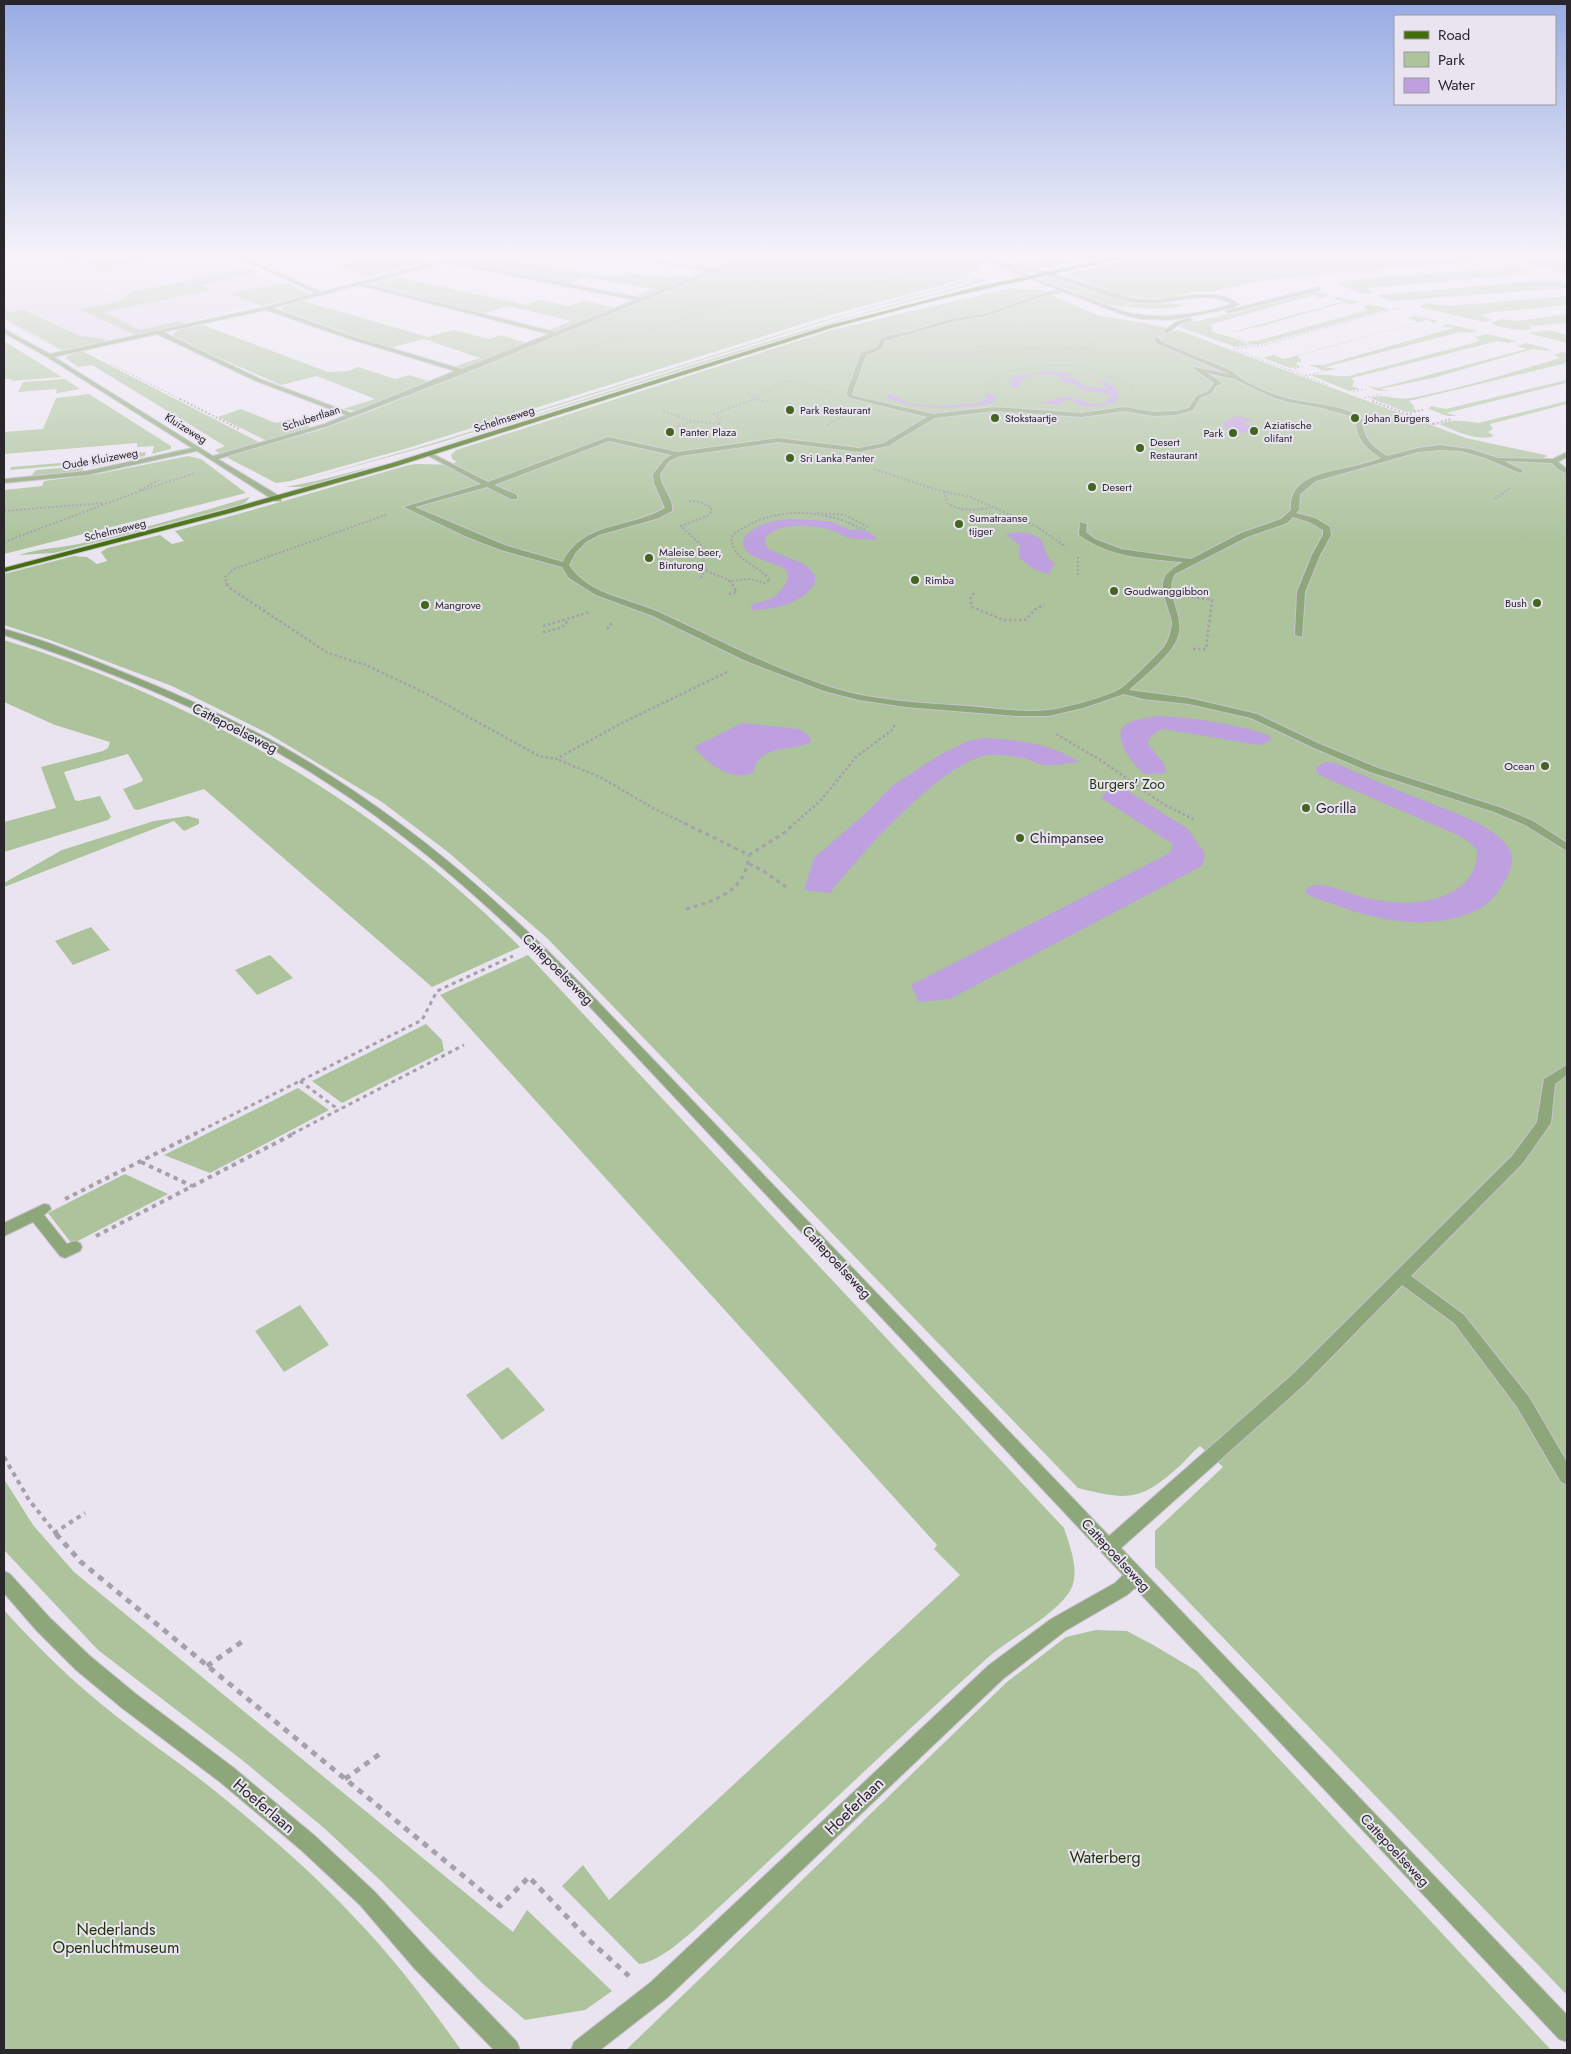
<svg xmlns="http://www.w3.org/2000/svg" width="1571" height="2054" viewBox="0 0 1571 2054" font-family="Jost,sans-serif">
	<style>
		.built { fill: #dfd6ea }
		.green { fill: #acc39c }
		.water { fill: #be9fdf }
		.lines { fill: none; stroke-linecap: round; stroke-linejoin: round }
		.stream { stroke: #be9fdf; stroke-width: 4.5 }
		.minor-tunnel { stroke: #c3beca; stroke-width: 5.5; stroke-dasharray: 5.5 2.5; stroke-linecap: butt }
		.minor-casing { stroke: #c7c2ce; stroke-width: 2 }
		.major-casing { stroke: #c7c2ce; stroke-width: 2 }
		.path-far5 { stroke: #a5a0ab; stroke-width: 1; stroke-dasharray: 2 2; stroke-linecap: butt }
		.path-far4 { stroke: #a5a0ab; stroke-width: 2; stroke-dasharray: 2 2; stroke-linecap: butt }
		.path-far3 { stroke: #a5a0ab; stroke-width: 2.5; stroke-dasharray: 2.5 2.5; stroke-linecap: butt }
		.path-far2 { stroke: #a5a0ab; stroke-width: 3; stroke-dasharray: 4 4; stroke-linecap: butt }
		.path-far1 { stroke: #a5a0ab; stroke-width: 4; stroke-dasharray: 4.5 4.5; stroke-linecap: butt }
		.path { stroke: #a5a0ab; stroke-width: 5; stroke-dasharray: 6 6; stroke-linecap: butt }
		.minor { fill: #8da77a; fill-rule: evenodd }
		.major { fill: #426f0b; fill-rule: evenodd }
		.poi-dot { fill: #42661f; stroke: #eae4f1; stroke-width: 2 }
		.labels { text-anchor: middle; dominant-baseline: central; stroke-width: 4; stroke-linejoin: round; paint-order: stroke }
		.far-poi-label { font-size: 11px; fill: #29272c; stroke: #eae4f1; text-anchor: start }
		.far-street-label { font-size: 11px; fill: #29272c; stroke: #eae4f1 }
		.street-label { font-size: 14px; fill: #29272c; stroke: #eae4f1 }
		.park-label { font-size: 14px; fill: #1c3304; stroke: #eae4f1 }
		.poi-label { font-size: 14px; fill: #29272c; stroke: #eae4f1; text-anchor: start }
		.near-street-label { font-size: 16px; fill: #29272c; stroke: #eae4f1 }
		.near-park-label { font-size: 16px; fill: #1c3304; stroke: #eae4f1 }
	</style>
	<rect width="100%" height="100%" fill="#eae4f1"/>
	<g class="built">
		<polygon points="124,257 218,257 243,269 118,294 71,265"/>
		<polygon points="22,259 46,269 66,265 130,303 133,302 119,295 245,270 299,293 297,295 138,334 69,348 56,349 4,321 4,263"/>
	</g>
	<g class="green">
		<polygon points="121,257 170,257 109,266 114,269 101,271 85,263"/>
		<polygon points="366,257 392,257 418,263 369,276 336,266 366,259"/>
		<polygon points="469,257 489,257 605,277 618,277 629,273 668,278 675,275 688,278 644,297 635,296 653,289 587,277 567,284 460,262 461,259"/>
		<polygon points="752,257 971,257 985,263 954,282 841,312 408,448 290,481 276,483 224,456 320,430 371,411"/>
		<polygon points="1092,257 1098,257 1036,269 1010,263 1066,261"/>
		<polygon points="1147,257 1567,257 1567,275 1515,258 1270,279 1210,292 1199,291 1176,295 1174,298 1145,298 1117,294 1069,275 1074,272"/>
		<polygon points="1516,267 1532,271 1526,274 1367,288 1372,292 1370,294 1358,292 1339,285 1344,281 1363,279"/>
		<polygon points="247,268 256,272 199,285 211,290 105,312 139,330 179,321 186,324 135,335 79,309 118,302 132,292"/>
		<polygon points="969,275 971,275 961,284 849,314 439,443 309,479 437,442 822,321 958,283"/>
		<polygon points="398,277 526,305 540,300 570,306 584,301 617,308 556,331 549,330 572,321 508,306 482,314 375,285 379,282"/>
		<path d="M976 277 988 281 860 315 345 475 305 487H286C367 472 446 443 525 418 670 372 815 324 962 286Z"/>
		<polygon points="1049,277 1113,299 1130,303 1122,307 1106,304 1042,279"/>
		<polygon points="1533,281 1559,281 1567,284 1567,288 1395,301 1379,297 1379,295"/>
		<polygon points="287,283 308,294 262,306 230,294 245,290"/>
		<path d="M1010 288 1039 290 1097 315 1160 326 1174 331 1178 330 1466 438 1545 455 1547 456 1539 460 1567 467V1995L1155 1567V1531L1223 1467 1200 1446C1191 1453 1184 1463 1175 1470 1138 1503 1124 1499 1078 1488L548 939 448 852 382 802 269 734 172 686 50 640 4 625V574L74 556 87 557 97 564 107 561 101 552 107 548 160 535 172 544 184 541 175 531C252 511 328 488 405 466 422 461 440 468 457 462L452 459 451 455 456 450 832 330Z"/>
		<path d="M1316 291 1329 295 1320 298 1314 295 1209 325 1213 328 1211 330 1213 332C1225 336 1238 338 1249 345L1235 347 1180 327 1183 324 1221 316 1220 315 1236 313Z"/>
		<polygon points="1567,296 1567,305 1495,312 1482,315 1492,320 1484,322 1419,307 1425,303 1448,306"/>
		<polygon points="1338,297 1359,302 1354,304 1343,303 1261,326 1228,333 1345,301 1332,299"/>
		<polygon points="303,301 428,337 454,330 489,339 501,335 526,343 465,368 453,367 480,358 424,339 389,348 282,310 282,307"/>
		<path d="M1133 303C1143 304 1178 302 1183 306L1161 309 1124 307Z"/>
		<polygon points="1369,304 1390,309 1261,344 1252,345 1247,341 1256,341 1368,310 1363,307"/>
		<polygon points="4,309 10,312 24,310 80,336 100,338 110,341 62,350 4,318"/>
		<path d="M1567 314V323L1530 326V329C1517 331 1502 328 1490 323L1502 319 1517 321Z"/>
		<polygon points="1415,316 1439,321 1433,323 1427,320 1297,356 1302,361 1296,363 1300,367 1290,368 1263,358 1273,355 1284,359 1418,322 1408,318"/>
		<polygon points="1448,324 1478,331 1471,333 1460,332 1325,367 1336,369 1325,371 1309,365 1324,365 1453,328 1442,326"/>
		<polygon points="203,325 328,372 348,371 358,367 395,379 409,375 431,382 356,411 343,409 375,399 317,376 281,385 215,356 172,335 178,330"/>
		<polygon points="1549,330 1567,335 1567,343 1528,333"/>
		<path d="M1487 334 1517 341 1508 343 1498 341 1352 378 1354 383 1352 386 1360 389 1349 391 1310 375C1323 373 1336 377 1349 376L1480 341 1475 337Z"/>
		<polygon points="4,341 62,377 11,381 12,379 4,379"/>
		<polygon points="1527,343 1552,350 1546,351 1533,349 1433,378 1380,389 1390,391 1379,391 1367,386 1379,388 1527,349 1517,346"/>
		<polygon points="82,351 261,443 220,454 215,450 225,446 92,365 78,367 65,358 69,355"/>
		<path d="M1562 352 1567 353V363L1409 401 1414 406V409L1417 411 1406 412 1370 398C1384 393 1397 401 1411 398 1461 388 1510 373 1560 358L1554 355Z"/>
		<polygon points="65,379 80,389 58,393 56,393 57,389 18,392 23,382"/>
		<polygon points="1567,380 1567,382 1562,384 1446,413 1458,416 1447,416 1429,409 1431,406 1446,409"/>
		<polygon points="89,394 171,446 171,449 152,454 154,446 137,447 137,443 4,454 4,432 43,429 56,398"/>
		<path d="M1567 401V404L1490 424 1493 429 1488 432 1494 436C1477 442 1454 430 1439 424 1451 419 1465 421 1478 423Z"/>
		<polygon points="241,409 276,423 291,419 313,428 267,441 218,417"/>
		<polygon points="146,452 145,456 91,467 92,463 10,470 11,467 134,457 135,453"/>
		<polygon points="188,456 201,459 246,493 4,554 4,490 42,486 44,481 98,474"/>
		<polygon points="84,466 82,471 31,476 36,470"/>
		<path d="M250 497 245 503 240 505 54 553 19 555C39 548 62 548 83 543 139 529 195 514 250 497Z"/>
		<path d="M4 640C197 700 377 803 520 947L432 987 204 789 138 810 134 809 123 789 141 782 143 780 128 754 64 772 75 800 78 801 100 796 111 817 108 820 4 852V822L56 808 41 767 103 751 108 748 110 742 55 725 4 702Z"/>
		<polygon points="188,816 199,819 199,824 184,831 174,821 4,887 4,883 62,850 154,821"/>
		<polygon points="91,927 110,950 73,965 55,941"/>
		<polygon points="270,955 293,978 257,995 235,970"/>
		<path d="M528 955 1064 1528C1070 1547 1082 1575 1068 1594 1049 1620 1007 1639 983 1662 893 1743 806 1827 717 1909 699 1925 663 1962 639 1964L562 1886 583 1865 609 1900 960 1575 934 1549 937 1545 440 995Z"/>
		<polygon points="426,1024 442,1040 444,1051 342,1103 312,1081"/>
		<polygon points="298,1088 329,1110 210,1173 164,1155"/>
		<polygon points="125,1174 168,1194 72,1244 48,1213"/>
		<polygon points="300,1305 329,1345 284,1372 255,1331"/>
		<polygon points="508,1367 545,1410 502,1440 466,1395"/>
		<polygon points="4,1479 33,1525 74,1572 513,1932 527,1910 612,1991 585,2010 525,2020 482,1983 381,1881 324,1828 242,1760 98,1650 4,1550"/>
		<path d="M4 1610C38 1648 75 1684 116 1716 148 1742 183 1765 215 1791 263 1830 310 1870 352 1915 392 1956 428 2003 461 2050H4Z"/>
		<polygon points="1096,1630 1127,1631 1155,1646 1197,1671 1551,2050 626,2050 1007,1682 1066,1637"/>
	</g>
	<g class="water">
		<path d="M1045 371 1080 374C1059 380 1036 366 1018 383L1020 386 1014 388 1010 384 1011 379 1018 376Z"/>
		<path d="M1102 381C1112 385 1120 387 1118 399L1116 402 1091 407 1080 405 1070 400H1066L1059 405 1041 403 1042 401C1050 402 1056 398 1065 397 1079 397 1102 414 1112 394L1110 389 1097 382Z"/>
		<path d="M888 394C897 395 904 402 913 404 927 407 976 406 987 399L984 394H992L996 398 993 402 988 404C953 409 920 411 887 398Z"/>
		<path d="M1238 416 1254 420 1243 422 1248 426 1257 427C1247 435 1233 435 1223 426L1227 420Z"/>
		<path d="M791 519 830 521 851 530 858 529 869 532 878 539C868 540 856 540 846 537 841 535 837 532 832 530 813 525 779 521 765 538V545L769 549C782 557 800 559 811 570 816 576 817 581 812 587 798 605 774 609 752 610L751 605C757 602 764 602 770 599 777 596 782 589 786 583 800 558 740 567 743 539 753 524 774 520 791 519Z"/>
		<path d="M1022 532C1055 539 1036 549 1055 564L1048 574 1034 569 1019 558 1020 545 1005 534Z"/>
		<path d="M1157 716C1189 717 1240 724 1270 736L1271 740 1260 745 1252 744 1164 729 1156 732 1148 740V744L1164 764 1166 773 1145 774C1135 768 1113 739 1123 727 1130 719 1147 718 1157 716Z"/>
		<path d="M742 723 799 729 810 736 811 742C789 753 759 743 753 773 731 782 708 764 694 747Z"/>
		<path d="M983 738C1017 740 1049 742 1079 762 1068 763 1056 766 1045 765 1039 765 1032 761 1027 759 1019 757 997 754 989 755 943 760 858 857 830 893L804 890 814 858 867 812 892 786 941 754 968 741Z"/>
		<path d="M1325 762 1335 763C1366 777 1398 790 1430 803 1455 813 1491 824 1508 847 1516 857 1511 870 1506 879 1498 893 1489 905 1475 911 1430 932 1374 920 1330 903 1322 900 1313 898 1306 893V890C1310 886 1313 884 1319 885 1331 885 1345 892 1356 895 1389 905 1431 908 1460 887 1471 878 1478 865 1477 850L1469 842 1458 835 1319 775 1316 771V768Z"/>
		<polygon points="1115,783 1188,829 1205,854 1202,866 950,999 919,1002 911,985 1170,853 1173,844 1101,798"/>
	</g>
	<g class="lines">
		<polyline class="stream" points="1061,375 1064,380 1074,381 1083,388 1112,392"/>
		<polyline class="minor-tunnel" points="1157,339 1165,332"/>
		<defs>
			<g id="minor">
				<polygon points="53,257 72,260 105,257 72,262"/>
				<path d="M237 257H242L322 292 425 265 397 257 431 264 464 257 452 261 640 298 709 271 623 257 714 269 744 257H750L465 373 328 426 218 459 281 497V501H275L197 451 87 475 4 483V479L87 471 192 448 47 357 4 333V329L50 354 265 307 316 293ZM447 262 449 263 635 300 555 332 365 284ZM359 285 549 334 461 369 354 337 272 308ZM266 310 350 339 455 371 351 413 260 379 163 332ZM157 334 256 381 346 415 324 424 213 456 54 357Z"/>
				<path d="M978 257 1053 274 1135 299 1157 300 1192 295H1215L1228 298 1239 304 1233 308 1171 320 1141 319 1121 314 1063 292 1044 296 990 315 951 322 885 341 881 349 866 355 852 394 854 396 933 414 994 407 1082 413 1124 407 1154 412 1176 411 1189 408 1196 396 1208 391 1214 383 1194 369V367L1229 374 1158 344 1154 339 1157 337 1162 342 1232 371C1244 383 1274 396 1291 399 1311 404 1348 405 1362 419 1363 439 1372 446 1387 456L1418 448 1440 445 1470 449 1498 458 1553 459 1567 452V457L1558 462 1567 469V474L1558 469 1552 463 1504 461 1522 470 1523 471 1520 473 1485 458 1461 451 1440 450 1418 452 1316 481 1300 494 1299 510 1296 513 1315 518 1330 527 1331 535 1320 555 1305 592 1302 637 1295 635 1297 592 1312 555 1323 535V530L1309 522 1293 517 1287 523 1247 537 1175 574C1163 594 1185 614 1178 636 1172 655 1144 676 1129 690L1189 698 1257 714 1320 744 1378 768 1502 808 1533 821 1567 843V851L1525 825 1494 812 1370 772 1314 748 1251 718 1189 704 1143 699 1124 694 1083 708 1048 716H1016L906 707 859 700 824 691 746 661 653 616 596 595 569 578 562 567 501 550 467 537 404 507 481 484 427 455V453L429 452 488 482 608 437 678 452 778 438 859 448 884 443 927 417 850 398 846 394 861 353 877 347 881 339 887 336 912 331 950 319 987 313 1041 294 1058 290ZM1012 267C1032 272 1052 276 1071 283 1096 291 1122 304 1149 303 1177 303 1206 290 1232 304 1198 315 1160 320 1125 312L1029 276ZM1207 373 1234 379 1272 397 1288 402 1322 408 1353 417 1356 420C1356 439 1366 448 1381 458 1373 461 1364 464 1355 466 1330 472 1288 475 1291 510L1281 519 1241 533 1191 559 1121 549 1095 539 1086 532 1087 524 1080 522 1079 535C1109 557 1147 559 1183 562 1159 576 1160 583 1168 608 1169 613 1172 618 1172 623 1171 631 1169 640 1164 647 1158 654 1127 685 1120 689 1107 697 1062 709 1047 710 1021 713 994 708 968 706 922 703 874 701 830 687 771 668 717 639 661 613 631 599 588 595 569 565L576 552 586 542 599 535 659 518 672 511C674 498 660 487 660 474L669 461 680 456 778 442 859 452 888 446 935 418 994 411 1082 417 1124 411 1154 416 1176 415 1193 410 1200 398 1212 393 1216 386 1221 384V382ZM609 441 672 455 665 459 653 474 654 483 665 508C630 529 583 521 563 562L507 546 415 507 487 487 511 499H517V495L494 485Z"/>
				<polygon points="1319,287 1321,290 1228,313 1225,311"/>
				<polygon points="1190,318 1192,321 1180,324 1167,333 1162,332 1176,322"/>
				<path d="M4 629C45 640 86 657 125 673 197 702 269 735 334 778 426 837 507 908 583 986L1109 1536 1293 1374 1512 1156 1537 1122 1544 1079 1567 1065V1075L1555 1084 1551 1123 1522 1164 1411 1276 1464 1315 1529 1397 1567 1462V1485L1561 1482 1517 1407 1454 1323 1402 1285 1305 1384 1121 1548 1567 2015V2042L1559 2039 1135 1588 1127 1595 1065 1631 1003 1679 667 1998 600 2050H571L574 2042 651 1982 989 1665 1051 1619 1115 1583 1123 1575 590 1007C509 923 424 845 326 782 227 717 116 673 4 635Z"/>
				<polygon points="44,1204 49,1205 51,1209 44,1215 67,1244 75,1241 80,1243 82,1247 80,1251 65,1258 60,1256 33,1222 4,1236 4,1223"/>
				<polygon points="4,1571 10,1574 50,1618 90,1656 136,1694 234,1768 315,1836 374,1891 430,1952 517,2042 520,2050 494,2050 414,1968 360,1905 301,1850 220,1782 122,1708 76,1670 36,1630 4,1593"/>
			</g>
			<polygon id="major" points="1119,257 1127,257 940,299 831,328 397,466 230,513 4,572 4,568 225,510 392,463 827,326 977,287"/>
		</defs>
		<use href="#minor" class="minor-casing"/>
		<use href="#major" class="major-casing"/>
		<g class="path-far5">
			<polyline points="4,262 26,257"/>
			<polyline points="302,262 323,257"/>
			<polyline points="728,303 803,298 893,279 962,260"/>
			<polyline points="681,307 722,304"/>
			<polyline points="678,308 694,316"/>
			<polyline points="609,336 628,336"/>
			<polyline points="1238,337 1252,346"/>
			<polyline points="1082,349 1098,340 1123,340 1125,335"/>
			<polyline points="1233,349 1263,345 1398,308"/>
			<polyline points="576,350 633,336 718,307 737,296 771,271 808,257"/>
			<polyline points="1236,350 1328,385"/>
			<path d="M917 352C972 357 1027 343 1082 349 1100 351 1117 359 1135 353"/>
			<polyline points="111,364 182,400"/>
			<polyline points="1290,370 1305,366"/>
			<polyline points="784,376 789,382"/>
			<polyline points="1305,376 1321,372"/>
			<path d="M994 388 986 382C1005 366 1059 363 1084 367 1091 368 1097 374 1105 376 1116 379 1125 378 1133 387L1131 390"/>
			<polyline points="1353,392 1366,389"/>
			<polyline points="747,393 758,396"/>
			<polyline points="1364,398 1381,394"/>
			<polyline points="754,399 759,400"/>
			<path d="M751 400C762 396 771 387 782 383 798 377 816 389 831 392"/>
		</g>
		<g class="path-far4">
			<polyline points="180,399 239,429"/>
			<polyline points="754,399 768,402"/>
			<polyline points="1372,401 1436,425"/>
			<polyline points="663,411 692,421 720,424"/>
			<polyline points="1406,414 1423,410"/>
			<polyline points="719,424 720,419 714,414 754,399"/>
			<polyline points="1433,424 1451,419"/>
			<polyline points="827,425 844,416"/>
			<polyline points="673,430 670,429 692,421"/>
			<polyline points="874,469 934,489 970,497 1036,526 1066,547"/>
			<polyline points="140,490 159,480"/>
			<path d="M944 491 947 503C961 512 975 510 990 508"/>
			<polyline points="131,494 195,473"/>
			<polyline points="1495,499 1510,488"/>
			<path d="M689 501 700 502 711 507V512L707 516 681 526 701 545 705 570 730 581 750 579 765 583 770 580C757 563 733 562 731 537 763 510 803 508 842 520 850 523 858 528 867 530"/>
			<polyline points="4,511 103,503"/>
			<polyline points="817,513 845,515 870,528"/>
			<polyline points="4,542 132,494"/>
			<polyline points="1078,557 1078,576"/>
			<polyline points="701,578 705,570"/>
			<polyline points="730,581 733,585"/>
			<polyline points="227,585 225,577 234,569 388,514"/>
		</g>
		<g class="path-far3">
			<polyline points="227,584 228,587 328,653 366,665 427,694 539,756 556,759"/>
			<polyline points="974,593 970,599 972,607 1004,620 1025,620 1037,608 1044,605"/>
			<polyline points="729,594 737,592 732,584"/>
			<polyline points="1192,597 1212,600 1206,649 1192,649"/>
			<polyline points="543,626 590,612"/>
			<polyline points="607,629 611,624 609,621"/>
			<polyline points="543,632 561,628 569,620"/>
			<polyline points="1056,734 1099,759 1163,804 1195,820"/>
			<polyline points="686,824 653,808 600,777 556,759 622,723 727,672"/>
			<polyline points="794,824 822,799 856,757 892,730 895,724"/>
		</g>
		<g class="path-far2">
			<polyline points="684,823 749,855 784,833 795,823"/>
			<polyline points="749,864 762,870 786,887"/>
			<path d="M686 909C717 900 745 892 749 855"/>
			<polyline points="300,1081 339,1110"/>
			<polyline points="194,1134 422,1020 437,991 513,956"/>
			<polyline points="292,1134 464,1045"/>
		</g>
		<g class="path-far1">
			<polyline points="141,1162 192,1186"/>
			<polyline points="65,1199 197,1133"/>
			<polyline points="96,1236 295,1133"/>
			<polyline points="4,1457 29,1500 57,1535"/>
			<polyline points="54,1533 85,1513"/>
		</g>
		<g class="path">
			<polyline points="56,1534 81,1562 500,1906 529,1877 590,1941 629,1976"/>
			<polyline points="207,1666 243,1641"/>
			<polyline points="345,1779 381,1753"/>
		</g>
		<use href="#minor" class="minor"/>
		<use href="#major" class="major"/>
	</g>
	<linearGradient id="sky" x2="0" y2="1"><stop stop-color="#97ace4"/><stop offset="0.47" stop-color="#f6f3f9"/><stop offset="1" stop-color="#f6f3f9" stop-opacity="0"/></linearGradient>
	<rect width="1571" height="544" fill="url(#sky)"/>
	<g class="poi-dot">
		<circle cx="790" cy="410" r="5"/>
		<circle cx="995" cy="418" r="5"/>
		<circle cx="1355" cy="418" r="5"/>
		<circle cx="1254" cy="431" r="5"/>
		<circle cx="670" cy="432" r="5"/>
		<circle cx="1233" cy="433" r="5"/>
		<circle cx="1140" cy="448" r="5"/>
		<circle cx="790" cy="458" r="5"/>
		<circle cx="1092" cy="487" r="5"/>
		<circle cx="959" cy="524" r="5"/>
		<circle cx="649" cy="558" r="5"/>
		<circle cx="915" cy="580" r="5"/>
		<circle cx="1114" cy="591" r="5"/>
		<circle cx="1537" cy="603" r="5"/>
		<circle cx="425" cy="605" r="5"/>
		<circle cx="1545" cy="766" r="5"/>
		<circle cx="1306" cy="808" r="5"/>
		<circle cx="1020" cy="838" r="5"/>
	</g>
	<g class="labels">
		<g class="far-poi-label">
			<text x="800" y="410">Park Restaurant</text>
			<text x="1005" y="418">Stokstaartje</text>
			<text x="1365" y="418">Johan Burgers</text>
			<text x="1264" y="425">Aziatische<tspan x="1264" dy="13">olifant</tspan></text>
			<text x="680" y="432">Panter Plaza</text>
			<text x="1223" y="433" text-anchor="end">Park</text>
			<text x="1150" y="442">Desert<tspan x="1150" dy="13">Restaurant</tspan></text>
			<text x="800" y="458">Sri Lanka Panter</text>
			<text x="1102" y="487">Desert</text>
			<text x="969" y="518">Sumatraanse<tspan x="969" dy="13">tijger</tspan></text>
			<text x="659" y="552">Maleise beer,<tspan x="659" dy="13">Binturong</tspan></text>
			<text x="925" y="580">Rimba</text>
			<text x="1124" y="591">Goudwanggibbon</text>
			<text x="1527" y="603" text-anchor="end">Bush</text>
			<text x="435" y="605">Mangrove</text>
			<text x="1535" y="766" text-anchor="end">Ocean</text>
		</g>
		<g class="far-street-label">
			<text transform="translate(311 418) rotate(-18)">Schubertlaan</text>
			<text transform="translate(504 419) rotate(-18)">Schelmseweg</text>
			<text transform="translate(186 428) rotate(32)">Kluizeweg</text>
			<text transform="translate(100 459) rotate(-10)">Oude Kluizeweg</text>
			<text transform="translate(115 530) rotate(-14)">Schelmseweg</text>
		</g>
		<g class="street-label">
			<text transform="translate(235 728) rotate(27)">Cattepoelseweg</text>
			<text transform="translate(558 969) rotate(45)">Cattepoelseweg</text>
			<text transform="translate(837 1262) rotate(47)">Cattepoelseweg</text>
			<text transform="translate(1116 1555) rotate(47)">Cattepoelseweg</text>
			<text transform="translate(1395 1850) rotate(47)">Cattepoelseweg</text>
		</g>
		<g class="park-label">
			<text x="1127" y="784">Burgers' Zoo</text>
		</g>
		<g class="poi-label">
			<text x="1316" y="808">Gorilla</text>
			<text x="1030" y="838">Chimpansee</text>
		</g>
		<g class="near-street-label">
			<text transform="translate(264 1806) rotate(40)">Hoeferlaan</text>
			<text transform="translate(854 1806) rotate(-44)">Hoeferlaan</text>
		</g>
		<g class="near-park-label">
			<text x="1105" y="1857">Waterberg</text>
			<text x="116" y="1929">Nederlands<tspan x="116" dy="18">Openluchtmuseum</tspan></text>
		</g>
	</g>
	<rect width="1571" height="2054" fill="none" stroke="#29272c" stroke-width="10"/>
	<rect x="1394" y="15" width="162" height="90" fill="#eae4f1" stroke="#9d98a2"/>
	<rect x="1404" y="31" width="25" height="8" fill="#426f0b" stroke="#9d98a2"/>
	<text x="1438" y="40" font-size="15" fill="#29272c">Road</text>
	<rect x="1404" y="52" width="25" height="15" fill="#acc39c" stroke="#9d98a2"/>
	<text x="1438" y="65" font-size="15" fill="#29272c">Park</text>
	<rect x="1404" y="78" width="25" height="15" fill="#be9fdf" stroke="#9d98a2"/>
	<text x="1438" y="90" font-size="15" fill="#29272c">Water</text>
</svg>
